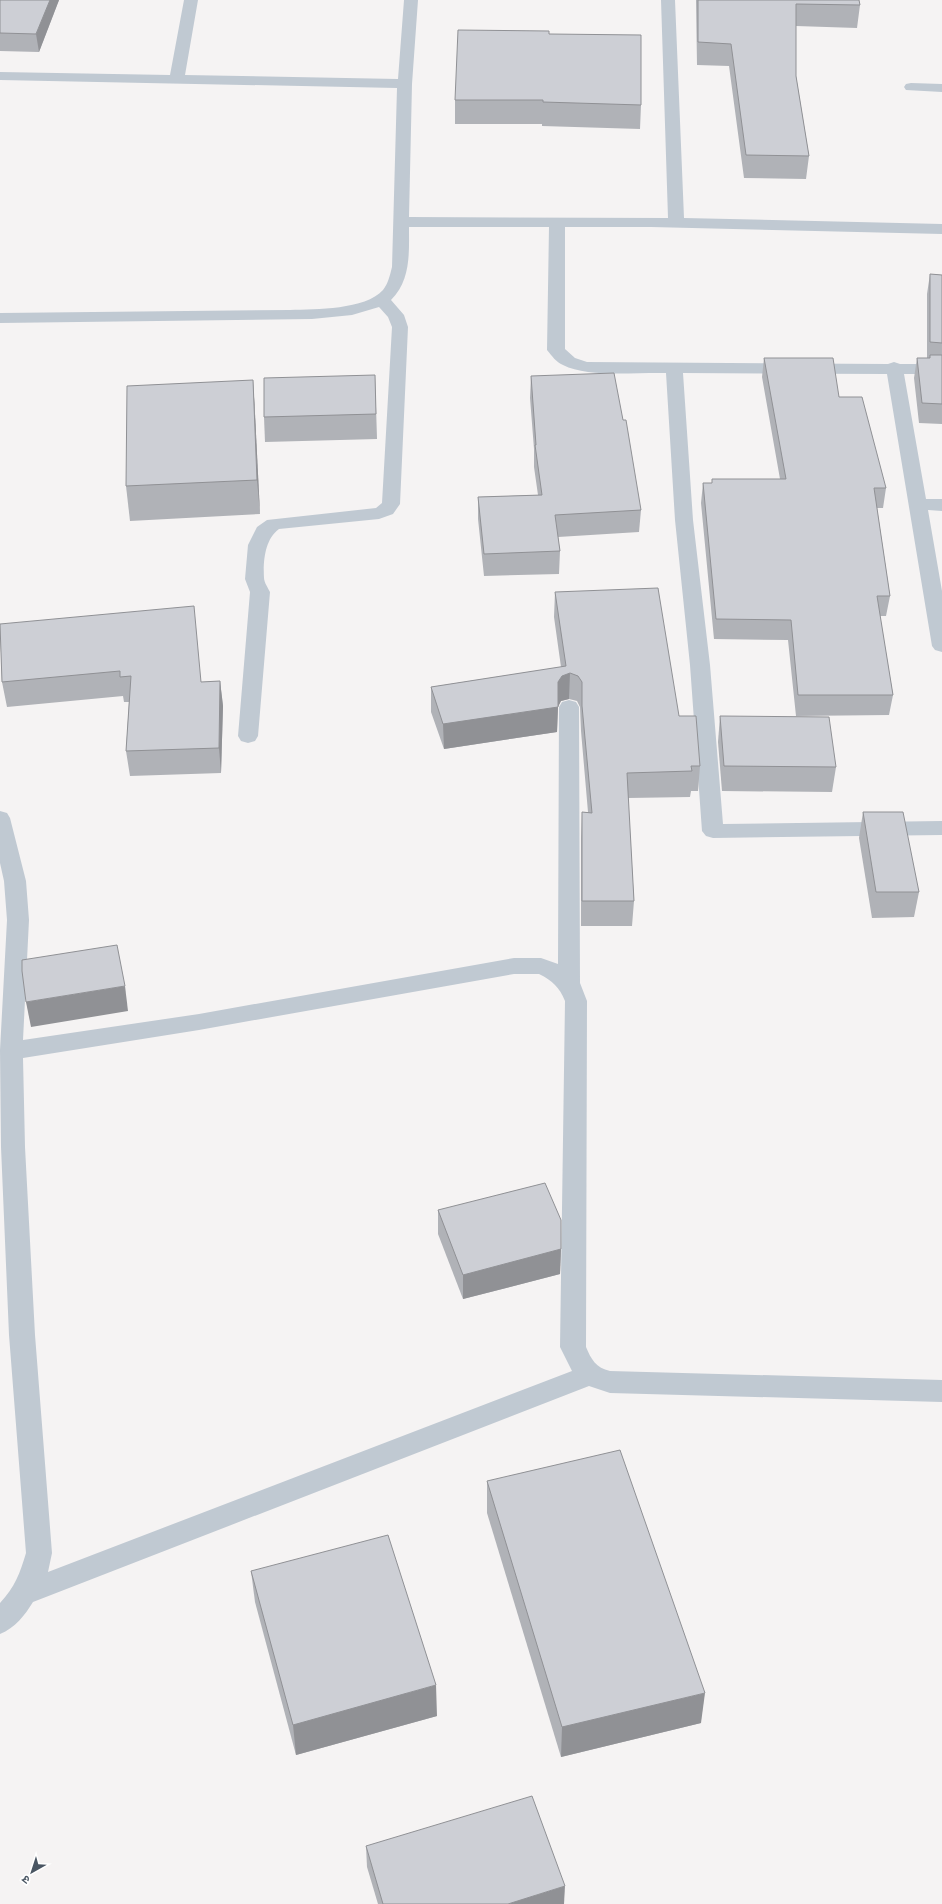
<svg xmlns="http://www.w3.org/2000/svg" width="942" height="1904" viewBox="0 0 942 1904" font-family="'Fira Sans','Noto Sans Devanagari',sans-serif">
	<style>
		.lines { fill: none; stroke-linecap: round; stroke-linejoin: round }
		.minor { fill: #c0c9d2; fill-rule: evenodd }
		.wall { fill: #b0b2b7 }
		.shaded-wall { fill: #909195 }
		.building { fill: #cdcfd5; stroke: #909195 }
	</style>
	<rect width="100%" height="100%" fill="#f5f3f3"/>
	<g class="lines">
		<g class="minor">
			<path d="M184 0H198L185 75 398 79 404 0H418L412 84 409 217 668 218 661 0H675L684 218 942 224V234L651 227H565V349L575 358 587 362 888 364 894 362 900 364H942V374H904L926 499H942V511L928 510 942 591V652L935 650 932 646 887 374 683 373 693 520 710 665 723 824 942 821V835L713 838 706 836 702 831 690 665 675 520 666 373C637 372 588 378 563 365 556 362 552 356 547 350L549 227H409C409 253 411 280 391 300L404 315 408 327 400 504 393 514 379 519 279 529C265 539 263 561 264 578 264 582 268 588 270 592L258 736 255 741 248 743 241 741 238 736 250 592 245 579 248 545 257 527 267 520 376 508 382 503 392 327 388 317 379 307 352 315 312 319 0 323V313L290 310C316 309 365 310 383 290 388 284 390 275 392 267L397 88 0 80V72L170 75Z"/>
			<polygon points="911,83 942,84 942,92 906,90 904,87 906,84"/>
			<path d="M569 700 576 702 579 707 580 983 587 1001 586 1347C591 1359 596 1368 610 1371L942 1380V1402L610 1393 589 1386 33 1602C25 1615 15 1628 0 1634V1603C15 1587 20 1573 26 1553L9 1335 1 1147 0 1050 7 920 4 881 0 863V811L7 813 10 818 26 881 29 920 23 1040 199 1014 514 958H541L558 964 559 707 562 702ZM514 974H539C553 981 559 987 565 1001L560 1347 572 1371 48 1572 52 1553 35 1335 25 1147 23 1058 199 1030Z"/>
		</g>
	</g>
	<g class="wall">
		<polygon points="0,0 59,0 39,52 0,51"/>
		<polygon points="696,0 859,0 860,5 857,28 796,26 796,76 809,156 806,179 744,178 729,66 697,65"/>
		<polygon points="549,34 641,105 640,129 542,126 542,124 455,124 455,100"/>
		<polygon points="930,274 942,275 942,424 919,423 914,378 917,358 927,358 927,294"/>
		<polygon points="764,358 839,397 886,488 883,508 877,508 890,596 886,616 880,616 893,695 889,715 796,716 788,640 714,639 701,503 703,483 712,483 712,479 780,479 762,377"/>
		<polygon points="375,375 377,439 265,442 264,417"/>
		<polygon points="531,376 641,510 639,532 558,537 560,551 559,574 484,576 478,519 478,497 538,495 534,467 534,449 530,398"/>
		<polygon points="253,380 255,414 260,514 130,521 126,486"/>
		<polygon points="555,592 679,716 700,766 698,791 691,791 690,797 628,798 634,901 632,926 581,926 581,838 582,812 588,812 581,731 580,707 577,701 569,699 561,701 558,706 557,732 444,749 431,712 431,687 561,667 554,617"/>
		<polygon points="0,624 201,682 220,681 223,706 221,773 130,776 126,751 129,702 124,702 123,696 7,707 2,682"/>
		<polygon points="720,716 836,767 832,792 722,791 718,742"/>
		<polygon points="863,812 919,892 914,917 872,918 859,838"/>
		<polygon points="438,1210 561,1249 560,1274 463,1299 438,1234"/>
		<polygon points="487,1481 701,1723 561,1757 487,1513"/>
		<polygon points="251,1571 437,1716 296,1755 255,1602"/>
		<polygon points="366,1846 564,1904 378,1904 367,1867"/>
	</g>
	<g class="shaded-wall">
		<polygon points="50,0 59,0 39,52 36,34"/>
		<polygon points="253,380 255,414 260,514 257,480"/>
		<polygon points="570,673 569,699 561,701 558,707 557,732 444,749 443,724 558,682 562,676"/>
		<polygon points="220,681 223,706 221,773 219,748"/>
		<polygon points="125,986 128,1011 31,1027 26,1002"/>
		<polygon points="561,1249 560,1274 463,1299 463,1275"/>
		<polygon points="436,1685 437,1716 296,1755 293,1725"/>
		<polygon points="705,1693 701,1723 561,1757 562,1727"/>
		<polygon points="565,1886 564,1904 508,1904"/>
	</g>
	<g class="building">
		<polygon points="0,0 50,0 36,34 0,33"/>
		<polygon points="698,0 859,0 860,5 796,4 796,76 809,156 746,155 731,44 698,42"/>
		<polygon points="458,30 549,31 549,34 641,35 641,105 543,102 543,100 455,100"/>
		<polygon points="930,274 942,275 942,343 930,342"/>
		<polygon points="930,355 942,355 942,404 922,403 917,358 930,358"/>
		<polygon points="764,358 833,358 839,397 862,397 886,488 874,488 890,596 877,596 893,695 798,695 791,620 716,619 703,483 712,483 712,479 786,479"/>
		<polygon points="614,373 623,420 626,420 641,510 555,515 560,551 484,554 478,497 542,495 535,445 536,445 531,376"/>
		<polygon points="375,375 376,414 264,417 264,378"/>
		<polygon points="253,380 257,480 126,486 127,386"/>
		<polygon points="658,588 679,716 696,716 700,766 691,766 692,771 627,773 634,901 582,901 582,812 592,813 582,706 582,682 578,676 570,673 562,676 558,682 558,707 443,724 431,687 566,666 555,592"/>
		<polygon points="194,606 201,682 220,681 219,748 126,751 131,676 120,677 120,671 2,682 0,624"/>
		<polygon points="720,716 829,717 836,767 724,766"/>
		<polygon points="863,812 903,812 919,892 876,892"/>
		<polygon points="117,945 125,986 26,1002 22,971 22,960"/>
		<polygon points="545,1183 561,1220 561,1249 463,1275 438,1210"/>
		<polygon points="620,1450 705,1693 562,1727 487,1481"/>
		<polygon points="388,1535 436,1685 293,1725 251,1571"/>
		<polygon points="532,1796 565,1886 508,1904 383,1904 366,1846"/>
	</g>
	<g transform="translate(32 1872) rotate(219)" stroke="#ffffff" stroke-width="3" paint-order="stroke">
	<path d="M0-3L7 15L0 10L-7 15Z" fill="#495562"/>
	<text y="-6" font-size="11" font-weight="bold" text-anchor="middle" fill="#495562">उ</text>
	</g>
</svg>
